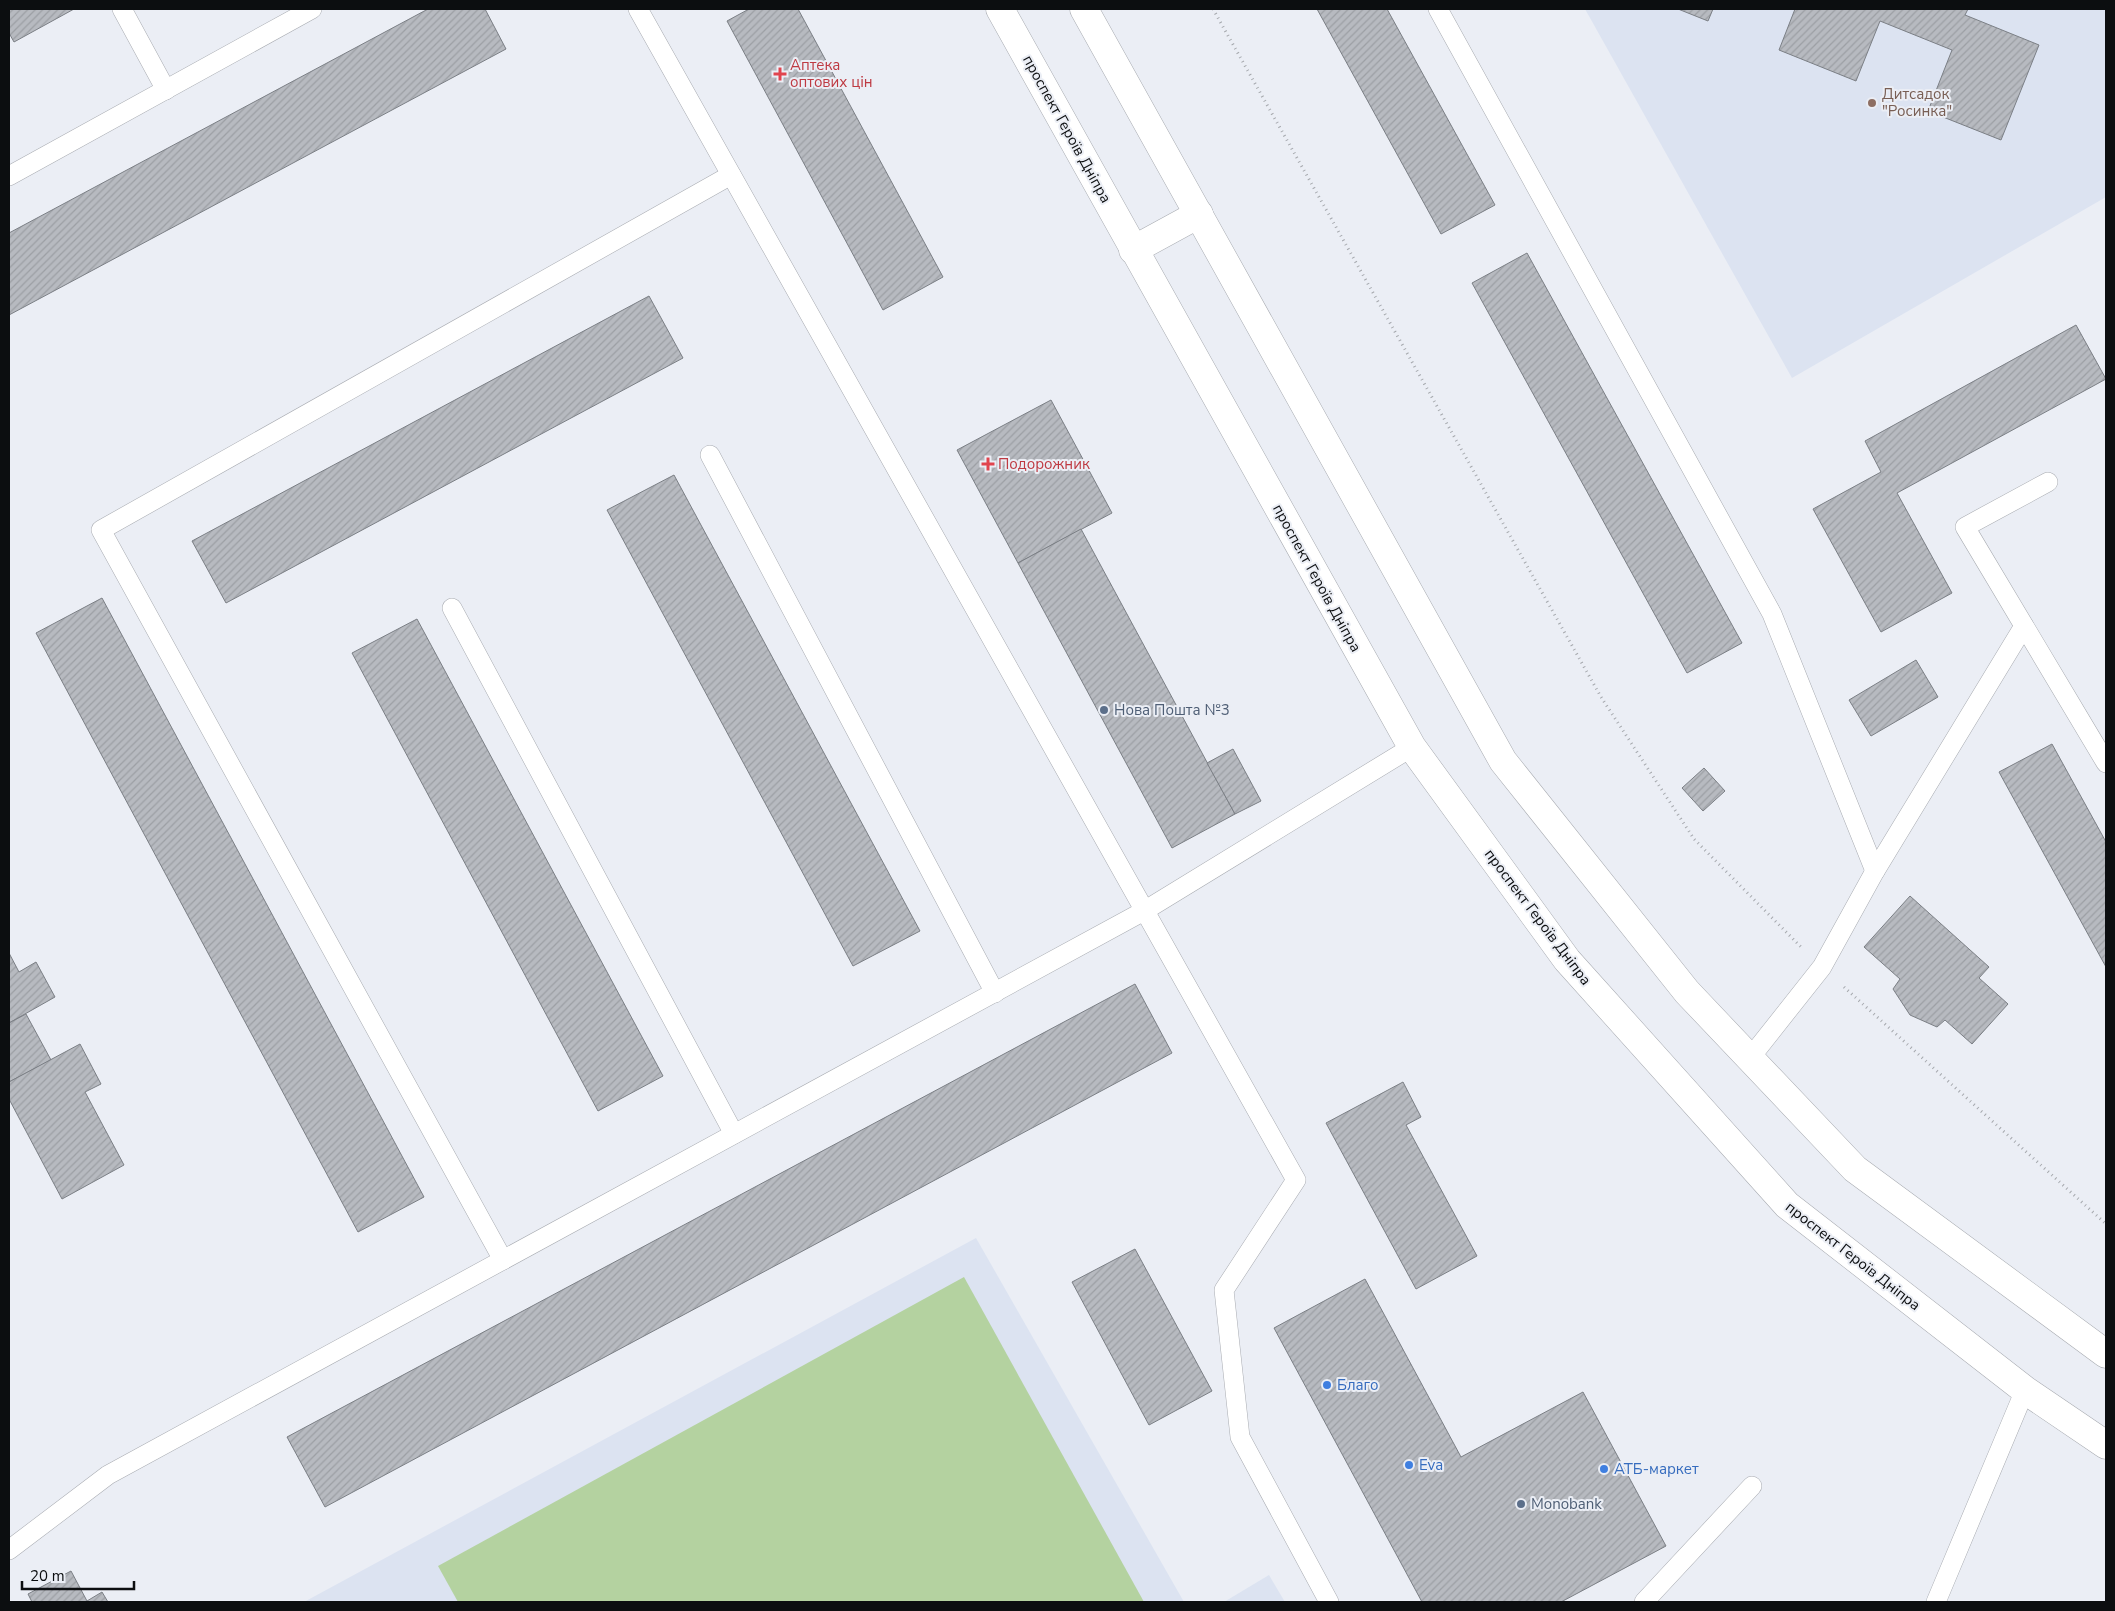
<svg xmlns="http://www.w3.org/2000/svg" width="2115" height="1611" viewBox="0 0 2115 1611" font-family="'Nunito Sans',sans-serif">
	<style>
		.built { fill: #dce3f1 }
		.green { fill: #b4d2a0 }
		.building { fill: url(#building-hatch); stroke: #7b7f85 }
		.lines { fill: none; stroke-linecap: round; stroke-linejoin: round }
		.lane-casing { stroke: #a8abb1; stroke-width: 20 }
		.secondary-casing { stroke: #a8abb1; stroke-width: 29 }
		.path { stroke: #a6a9ae; stroke-width: 3; stroke-dasharray: 1 4; stroke-linecap: butt }
		.lane { stroke: #fff; stroke-width: 19 }
		.secondary { stroke: #fff; stroke-width: 28 }
		.health-dot { fill: #e0444e; stroke: #ebeef5; stroke-width: 2 }
		.education-dot { fill: #8d6e63; stroke: #ebeef5; stroke-width: 2 }
		.service-dot { fill: #5c6f8a; stroke: #ebeef5; stroke-width: 2 }
		.shop-dot { fill: #3f7fe0; stroke: #ebeef5; stroke-width: 2 }
		.labels { text-anchor: middle; dominant-baseline: central; stroke-width: 4; stroke-linejoin: round; paint-order: stroke }
		.health-label { font-size: 15px; fill: #be3a42; stroke: #ebeef5; text-anchor: start }
		.education-label { font-size: 15px; fill: #785e54; stroke: #ebeef5; text-anchor: start }
		.street-label { font-size: 15px; fill: #0c0e10; stroke: #ebeef5 }
		.service-label { font-size: 15px; fill: #4e5e75; stroke: #ebeef5; text-anchor: start }
		.shop-label { font-size: 15px; fill: #366cbe; stroke: #ebeef5; text-anchor: start }
	</style>
	<defs>
		<pattern id="building-hatch" width="6" height="6" patternUnits="userSpaceOnUse" patternTransform="scale(1.25)"><rect width="6" height="6" fill="#b7bac0"/><path d="M-1 1l2-2M0 6l6-6M5 7l2-2" fill="none" stroke="#9c9fa4"/></pattern>
	</defs>
	<rect width="100%" height="100%" fill="#ebeef5"/>
	<g class="built">
		<polygon points="1585,9 2106,9 2106,197 1792,378"/>
		<polygon points="976,1238 1184,1602 304,1602"/>
		<polygon points="1269,1575 1285,1602 1224,1602"/>
	</g>
	<polygon class="green" points="964,1277 1144,1602 458,1602 438,1566"/>
	<g class="building">
		<polygon points="9,9 74,9 14,42 9,33"/>
		<polygon points="428,9 485,9 506,49 9,315 9,233"/>
		<polygon points="749,9 798,9 943,277 883,310 727,21"/>
		<polygon points="1317,9 1387,9 1495,205 1441,234"/>
		<polygon points="1678,9 1713,9 1708,21"/>
		<polygon points="1795,9 1968,9 1965,15 2039,45 2001,140 1928,111 1952,50 1880,21 1856,81 1779,50"/>
		<polygon points="1527,253 1742,643 1687,673 1472,283"/>
		<polygon points="649,296 683,358 226,603 192,541"/>
		<polygon points="2076,325 2106,379 1897,493 1952,593 1881,632 1813,509 1881,472 1865,441"/>
		<polygon points="1051,400 1112,513 1018,563 957,450"/>
		<polygon points="674,475 920,931 853,966 607,510"/>
		<polygon points="1081,529 1235,814 1172,848 1018,563"/>
		<polygon points="102,598 424,1197 358,1232 36,633"/>
		<polygon points="417,619 663,1076 598,1111 352,653"/>
		<polygon points="1916,660 1938,697 1871,736 1849,700"/>
		<polygon points="2052,744 2106,842 2106,967 1999,772"/>
		<polygon points="1233,749 1261,801 1235,814 1207,763"/>
		<polygon points="1704,768 1725,791 1703,811 1682,788"/>
		<polygon points="1910,896 1989,967 1979,978 2008,1004 1972,1044 1945,1020 1937,1027 1910,1015 1893,989 1900,979 1864,947"/>
		<polygon points="9,953 19,972 36,962 55,997 9,1023"/>
		<polygon points="1135,984 1172,1053 325,1507 287,1437"/>
		<polygon points="26,1014 51,1060 9,1082 9,1023"/>
		<polygon points="80,1044 101,1084 85,1092 124,1165 62,1199 9,1099 9,1082"/>
		<polygon points="1403,1082 1421,1117 1406,1125 1477,1256 1416,1289 1326,1123"/>
		<polygon points="1135,1249 1212,1391 1149,1425 1072,1282"/>
		<polygon points="1365,1279 1461,1457 1583,1392 1666,1546 1561,1602 1422,1602 1274,1328"/>
		<polygon points="71,1571 87,1601 102,1592 108,1602 32,1602 28,1594"/>
	</g>
	<g class="lines">
		<defs>
			<g id="lane">
				<polyline points="122,9 166,90"/>
				<polyline points="638,9 1296,1180 1224,1290 1240,1437 1329,1602"/>
				<polyline points="1438,9 1772,614 1875,871"/>
				<polyline points="9,176 312,9"/>
				<polyline points="710,455 995,993"/>
				<polyline points="2048,482 1965,527 2106,763"/>
				<polyline points="452,608 734,1134"/>
				<polyline points="1750,1058 1822,967 1875,871 2024,626"/>
				<polyline points="503,1260 101,530 731,175"/>
				<polyline points="9,1550 108,1475 1144,911 1412,747"/>
				<polyline points="1644,1602 1752,1486"/>
				<polyline points="1936,1602 2025,1390"/>
			</g>
			<g id="secondary">
				<polyline points="1000,9 1412,747 1567,960 1787,1205 2025,1390 2106,1445"/>
				<polyline points="1084,9 1503,761 1687,992 1855,1169 2106,1354"/>
				<polyline points="1133,250 1199,214"/>
			</g>
		</defs>
		<use href="#lane" class="lane-casing"/>
		<use href="#secondary" class="secondary-casing"/>
		<g class="path">
			<polyline points="1213,9 1601,697 1694,839 1801,947"/>
			<polyline points="1844,987 2106,1224"/>
		</g>
		<use href="#lane" class="lane"/>
		<use href="#secondary" class="secondary"/>
	</g>
	<g class="health-dot">
		<path d="M777.5 66.5h5v5h5v5h-5v5h-5v-5h-5v-5h5z"/>
		<path d="M985.5 456.5h5v5h5v5h-5v5h-5v-5h-5v-5h5z"/>
	</g>
	<circle class="education-dot" cx="1872" cy="103" r="5"/>
	<g class="service-dot">
		<circle cx="1104" cy="710" r="5"/>
		<circle cx="1521" cy="1504" r="5"/>
	</g>
	<g class="shop-dot">
		<circle cx="1327" cy="1385" r="5"/>
		<circle cx="1409" cy="1465" r="5"/>
		<circle cx="1604" cy="1469" r="5"/>
	</g>
	<g class="labels">
		<g class="health-label">
			<text x="790" y="65">Аптека<tspan x="790" dy="17">оптових цін</tspan></text>
			<text x="998" y="464">Подорожник</text>
		</g>
		<g class="education-label">
			<text x="1882" y="94">Дитсадок<tspan x="1882" dy="17">"Росинка"</tspan></text>
		</g>
		<g class="street-label">
			<text transform="translate(1067 129) rotate(61)">проспект Героїв Дніпра</text>
			<text transform="translate(1317 578) rotate(61)">проспект Героїв Дніпра</text>
			<text transform="translate(1538 917) rotate(53)">проспект Героїв Дніпра</text>
			<text transform="translate(1853 1256) rotate(38)">проспект Героїв Дніпра</text>
		</g>
		<g class="service-label">
			<text x="1114" y="710">Нова Пошта №3</text>
			<text x="1531" y="1504">Monobank</text>
		</g>
		<g class="shop-label">
			<text x="1337" y="1385">Благо</text>
			<text x="1419" y="1465">Eva</text>
			<text x="1614" y="1469">АТБ-маркет</text>
		</g>
	</g>
	<rect width="2115" height="1611" fill="none" stroke="#0c0e10" stroke-width="20"/>
	<path d="M22 1581v8h112v-8" fill="none" stroke="#0c0e10" stroke-width="2.5"/>
	<text x="30" y="1581" font-size="15" fill="#0c0e10" stroke="#ebeef5" stroke-width="4" paint-order="stroke">20 m</text>
</svg>
